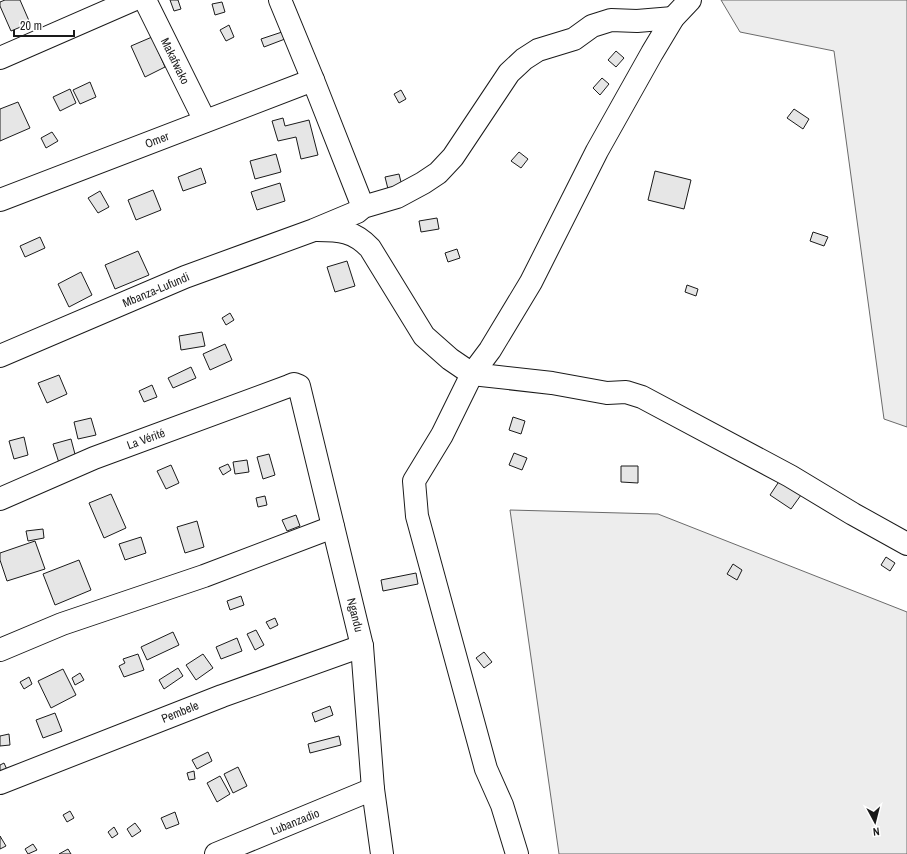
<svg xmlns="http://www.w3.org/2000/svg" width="907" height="854" viewBox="0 0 907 854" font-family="'Archivo Narrow',sans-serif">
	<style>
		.green { fill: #ededed; stroke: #6a6a6a }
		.building { fill: #e6e6e6; stroke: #1a1a1a }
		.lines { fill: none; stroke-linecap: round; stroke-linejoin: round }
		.minor-casing { stroke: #1a1a1a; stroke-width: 24 }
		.minor { stroke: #fff; stroke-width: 22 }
		.labels { text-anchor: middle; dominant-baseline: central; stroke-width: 3; stroke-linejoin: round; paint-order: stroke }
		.street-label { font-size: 12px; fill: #1a1a1a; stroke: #fff }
	</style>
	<rect width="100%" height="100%" fill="#fff"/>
	<g class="green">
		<polygon points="721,0 907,0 907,427 884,419 834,51 740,32"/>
		<polygon points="510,510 658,514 907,612 907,854 559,854"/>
	</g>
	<g class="building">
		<polygon points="5,0 20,0 30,23 11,31 0,6 0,2"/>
		<polygon points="170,0 178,0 181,9 174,11"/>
		<polygon points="222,2 225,12 215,15 212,4"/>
		<polygon points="229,25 234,37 226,41 220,30"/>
		<polygon points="282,32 285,39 264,47 261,39"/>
		<polygon points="152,37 165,67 145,77 131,46"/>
		<polygon points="616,51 624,58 616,67 608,60"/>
		<polygon points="602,78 609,84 600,95 593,88"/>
		<polygon points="90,82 96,97 80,104 73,90"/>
		<polygon points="70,89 76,103 60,111 53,97"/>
		<polygon points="401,90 406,99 399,103 394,94"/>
		<polygon points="18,102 30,128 0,141 0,109"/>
		<polygon points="794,109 809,119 803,129 787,118"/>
		<polygon points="283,118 285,126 309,120 318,155 301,159 296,137 278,141 272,121"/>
		<polygon points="52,132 58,141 46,148 41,138"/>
		<polygon points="519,152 528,159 521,168 511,161"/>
		<polygon points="276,154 281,172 255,179 250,161"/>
		<polygon points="201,168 206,183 183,191 178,177"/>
		<polygon points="655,171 691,180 684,209 648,200"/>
		<polygon points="399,174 402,186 388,189 385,177"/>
		<polygon points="280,183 285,201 257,210 251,192"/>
		<polygon points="153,190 161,210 136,220 128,200"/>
		<polygon points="100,191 109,207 98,213 88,198"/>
		<polygon points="437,218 439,229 421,232 419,221"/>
		<polygon points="813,232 828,237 824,246 810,241"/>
		<polygon points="40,237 45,248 25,257 20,246"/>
		<polygon points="457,249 460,258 448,262 445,253"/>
		<polygon points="138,251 149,275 115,289 105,265"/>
		<polygon points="347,261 355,286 335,292 327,267"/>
		<polygon points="81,272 92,295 69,307 58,284"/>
		<polygon points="687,285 698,289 696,296 685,292"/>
		<polygon points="230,313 234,320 226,325 222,318"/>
		<polygon points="202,332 205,346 181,350 179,336"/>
		<polygon points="225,344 232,360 210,370 203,354"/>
		<polygon points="191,367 196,378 173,388 168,378"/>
		<polygon points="59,375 67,394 47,403 38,383"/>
		<polygon points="152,385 157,397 144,402 139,391"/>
		<polygon points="513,417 525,421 521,434 509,430"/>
		<polygon points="91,418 96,435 78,439 74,422"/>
		<polygon points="24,437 28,455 14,459 9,441"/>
		<polygon points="71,439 76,458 59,463 53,444"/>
		<polygon points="514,453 527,458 522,470 509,465"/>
		<polygon points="269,454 275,475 263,479 257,457"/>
		<polygon points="247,460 249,472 235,474 233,462"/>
		<polygon points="228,464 231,470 223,475 219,468"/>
		<polygon points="171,465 179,483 166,489 157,471"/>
		<polygon points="621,466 638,466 638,483 621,482"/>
		<polygon points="780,480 801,495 791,509 770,495"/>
		<polygon points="111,494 126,528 104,538 89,503"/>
		<polygon points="265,496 267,505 258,507 256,498"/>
		<polygon points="296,515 300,526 287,531 282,520"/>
		<polygon points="197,521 204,547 185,553 177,527"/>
		<polygon points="43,529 44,538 28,541 26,531"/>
		<polygon points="141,537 146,553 125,560 119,544"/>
		<polygon points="35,541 45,569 7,581 0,560 0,553"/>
		<polygon points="886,557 895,563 890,571 881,565"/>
		<polygon points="79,560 91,590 55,605 43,574"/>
		<polygon points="733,564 742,570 737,580 727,574"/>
		<polygon points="416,573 418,584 383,591 381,580"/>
		<polygon points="241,596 244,605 230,610 227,601"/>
		<polygon points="275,618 278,625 270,629 266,622"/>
		<polygon points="256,630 264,645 255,650 247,634"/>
		<polygon points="173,632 179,645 147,660 141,647"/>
		<polygon points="237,638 242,651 221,659 216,647"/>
		<polygon points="484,652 492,662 484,668 476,658"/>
		<polygon points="138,654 144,670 124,677 119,666 125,663 123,659"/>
		<polygon points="203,654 213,668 196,680 186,665"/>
		<polygon points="178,668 183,676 164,689 159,680"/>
		<polygon points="63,669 76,695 51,708 38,681"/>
		<polygon points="80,673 84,680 75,685 72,678"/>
		<polygon points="29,677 32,684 24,689 20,682"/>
		<polygon points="330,706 333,715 315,722 312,713"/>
		<polygon points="55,713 62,731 43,738 36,720"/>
		<polygon points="9,734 10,745 0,746 0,736"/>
		<polygon points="339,736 341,745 310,753 308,744"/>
		<polygon points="208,752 212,761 197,769 192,760"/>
		<polygon points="4,763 9,774 0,777 0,765"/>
		<polygon points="238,767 247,786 233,793 224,774"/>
		<polygon points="194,771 195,779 189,780 187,773"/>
		<polygon points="220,776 230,794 217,802 207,783"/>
		<polygon points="70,811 74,818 67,822 63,815"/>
		<polygon points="175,812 179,824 166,829 161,818"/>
		<polygon points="135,823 141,831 132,837 127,829"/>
		<polygon points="114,827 118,834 112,838 108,832"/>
		<polygon points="0,836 6,846 0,849"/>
		<polygon points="33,844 37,850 28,854 25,849"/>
		<polygon points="68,849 71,854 59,854"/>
	</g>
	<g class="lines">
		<defs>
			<g id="minor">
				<polyline points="145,0 205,121"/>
				<polyline points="280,0 313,80 363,207"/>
				<polyline points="0,58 133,0"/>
				<polyline points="0,200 313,80"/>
				<path d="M317 230C340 230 354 231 370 248L424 336 450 359 472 374 552 383 607 393 626 392 642 397 790 476 853 514 907 544"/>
				<polyline points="0,356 185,277 314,230 357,212 363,207 397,197 423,183 438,173 453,157 509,73 524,59 538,50 574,39 592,26 611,20 637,21 673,18"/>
				<polyline points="0,499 94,458 289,386 294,384 299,386 362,646 373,789 382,854"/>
				<polyline points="0,650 62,624 204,576 333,527"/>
				<polyline points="0,783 222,696 362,646"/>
				<polyline points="216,854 373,789"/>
				<polyline points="517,854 502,805 486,769 417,516 414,481 442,435 472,374 490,350 531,282 597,151 652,53 673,18 690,0"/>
			</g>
		</defs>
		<use href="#minor" class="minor-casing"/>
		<use href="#minor" class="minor"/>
	</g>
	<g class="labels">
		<g class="street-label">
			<text transform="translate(175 61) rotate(64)">Makafwako</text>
			<text transform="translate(157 140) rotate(-21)">Omer</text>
			<text transform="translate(156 290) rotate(-23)">Mbanza-Lufundi</text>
			<text transform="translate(146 439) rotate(-20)">La Vérité</text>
			<text transform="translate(355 615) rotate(76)">Ngandu</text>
			<text transform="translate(180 712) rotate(-22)">Pembele</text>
			<text transform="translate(295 822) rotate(-22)">Lubanzadio</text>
		</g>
	</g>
	<g transform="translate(875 822) rotate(173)" stroke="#ffffff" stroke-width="3" paint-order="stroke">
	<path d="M0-3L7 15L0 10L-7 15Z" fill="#1a1a1a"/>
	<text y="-6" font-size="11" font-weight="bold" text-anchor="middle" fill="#1a1a1a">N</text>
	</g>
	<path d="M14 30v6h60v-6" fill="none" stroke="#1a1a1a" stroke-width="2"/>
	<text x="20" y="30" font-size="12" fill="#1a1a1a" stroke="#ffffff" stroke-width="3" paint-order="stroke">20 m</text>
</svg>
